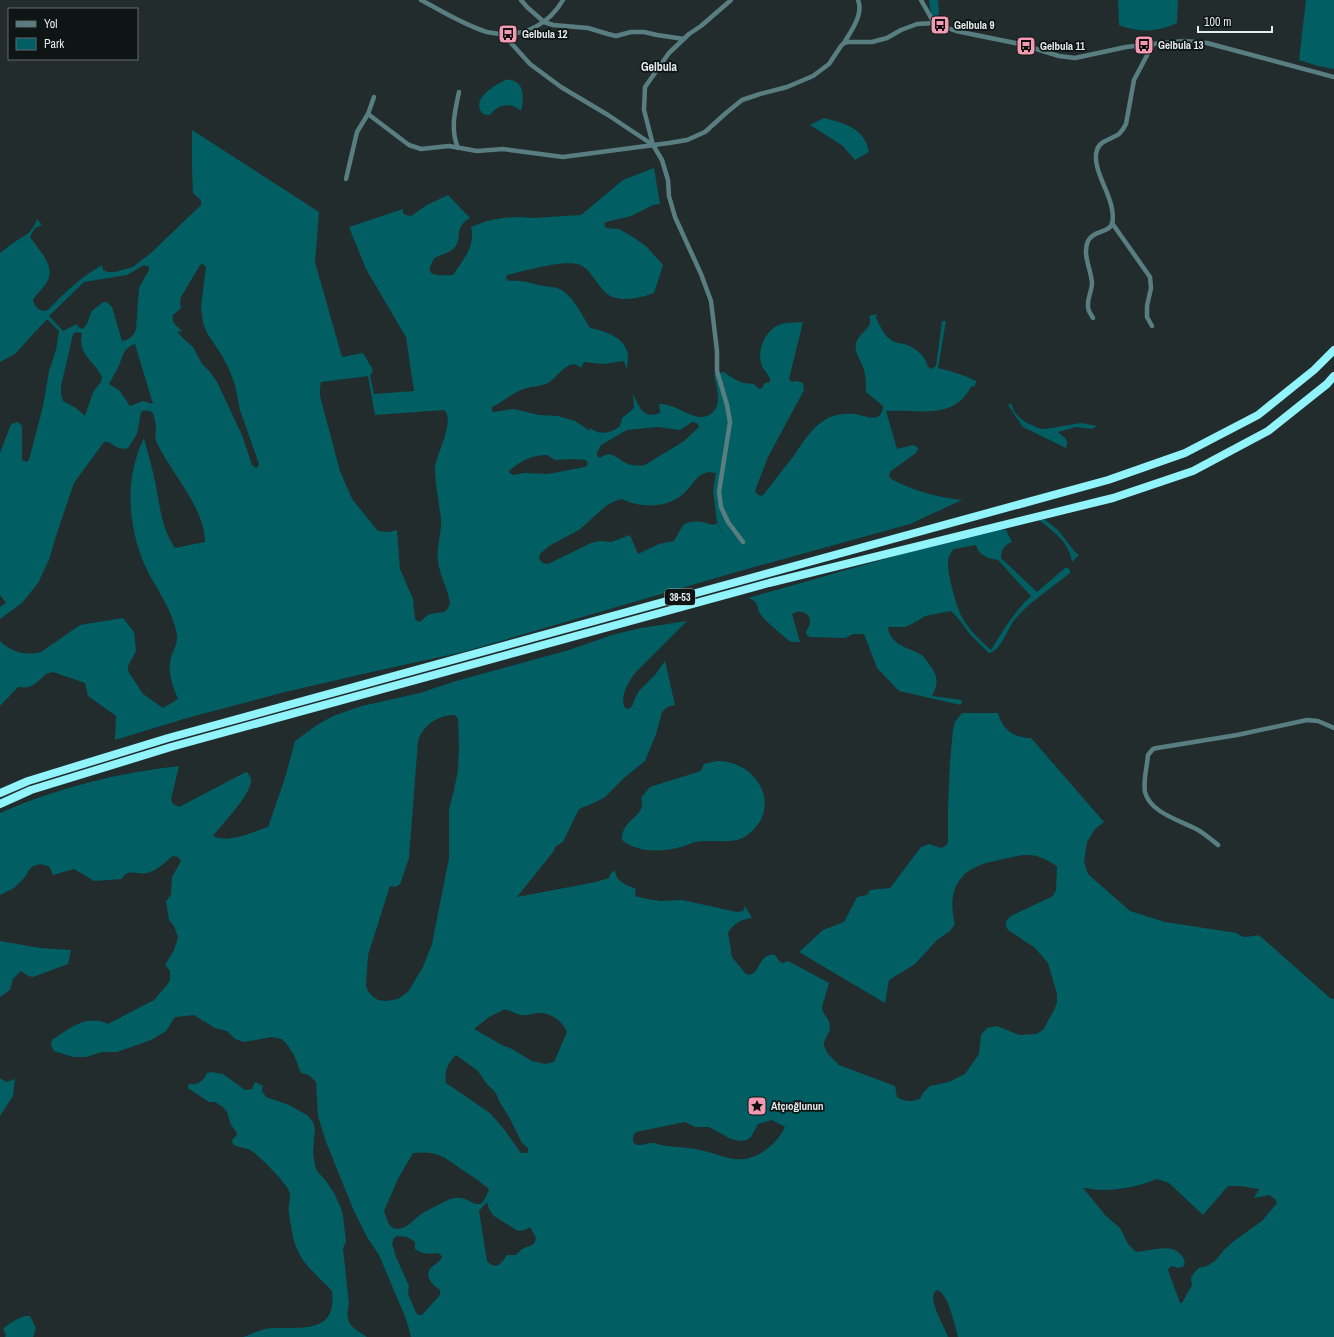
<svg xmlns="http://www.w3.org/2000/svg" width="1334" height="1337" viewBox="0 0 1334 1337" font-family="'Archivo Narrow',sans-serif">
	<style>
		.green { fill: #015f64; fill-rule: evenodd }
		.lines { fill: none; stroke-linecap: round; stroke-linejoin: round }
		.street { stroke: #597e81; stroke-width: 4.5 }
		.highway { stroke: #92f4fb; stroke-width: 8 }
		.labels { text-anchor: middle; dominant-baseline: central; stroke-width: 3.5; stroke-linejoin: round; paint-order: stroke }
		.shield { fill: #0f1414; stroke: #a5abab; stroke-width: 1 }
		.shield-label { font-size: 10px; font-weight: bold; fill: #e5ecec }
		.poi-label { font-size: 11px; font-weight: bold; fill: #e5ecec; stroke: #0f1414; text-anchor: start }
		.neighbourhood-label { font-size: 12px; font-weight: bold; fill: #e5ecec; stroke: #0f1414 }
	</style>
	<rect width="100%" height="100%" fill="#222c2d"/>
	<g class="green">
		<polygon points="929,0 938,0 939,13 937,17 934,17 931,15"/>
		<path d="M1118 0H1178L1177 23C1158 32 1139 33 1119 25Z"/>
		<polygon points="1306,0 1334,0 1334,69 1318,66 1299,60"/>
		<path d="M505 80C524 78 525 97 521 111 511 102 498 104 490 115 485 115 481 114 480 109 475 96 496 85 505 80Z"/>
		<path d="M824 118C844 123 865 128 869 152L855 160 843 146 810 125Z"/>
		<path d="M192 130 319 212 315 262 342 357 363 353 373 370 370 376 374 394 414 391 406 337 366 269 349 227 403 209V213L406 215 411 216 427 205 448 195 470 218C453 228 463 237 455 247 450 253 443 254 436 257 434 258 432 262 431 265 424 278 446 275 453 275 463 260 476 246 471 227L487 221 503 218 519 217 533 218 581 215 623 180 654 168 660 204 653 205 631 216 606 222 604 224 606 228 619 229 633 237 646 246 663 265 654 293C641 298 619 303 607 294 601 289 597 282 593 277 588 270 585 266 577 264 561 260 524 271 507 275L506 277 508 281C519 280 528 282 538 285 544 287 551 286 557 288 573 294 581 314 590 328 603 330 623 337 627 351 629 357 627 364 627 370L624 361 603 364 584 362 581 368C578 365 574 363 570 365 562 368 556 378 548 383 540 387 532 386 524 389 512 392 504 402 492 407V411L494 412 514 409 539 415 558 416 575 421 590 431V428C599 435 611 434 620 426L622 418 634 408 633 394C639 406 643 420 660 413L659 404C678 403 697 426 712 413 723 403 716 387 714 374L724 372 734 379 743 383 754 384 759 389 762 388 765 383 770 382C771 376 765 372 762 366 756 350 765 330 781 324 787 322 797 323 803 322L789 379 792 382 797 381 803 383 804 390 768 457 755 491 758 495 762 496 765 493C774 481 783 469 793 457 803 442 813 425 830 417 838 414 846 413 854 414 864 415 882 425 883 406L866 392C866 384 866 377 864 370 862 361 854 354 856 344 858 332 875 328 869 316L877 314 876 318C880 325 883 334 890 339 894 343 899 343 904 344 915 347 926 356 928 367L931 369 936 366 942 321H946L938 368C951 371 964 375 976 381L975 386 971 387C953 421 918 409 886 411L897 449 913 445 916 446 918 449 916 453 891 471 889 475 891 479C914 491 937 497 962 500L910 524 740 571 463 652 367 673 281 693 187 718 115 740 116 716 88 696 85 683 53 672 46 674C36 683 33 689 18 687L0 706V641C11 652 25 656 41 652L80 625 123 618 134 632 136 651 128 666V671L143 694 163 708 178 699C173 687 167 672 171 658 173 650 178 644 177 635 173 612 160 594 149 574 128 533 123 480 144 438 148 454 153 470 156 486 160 508 162 529 175 548L205 542C205 508 171 473 157 443 154 437 156 431 156 425 155 421 154 417 153 413 149 410 145 410 141 412L137 434 128 448C120 450 116 447 109 442H104L74 483 56 536 49 560 38 583 22 603 0 619V607L6 603 0 595V453L11 424 18 422 22 426V460L26 462 29 460 43 406 49 371 56 350 59 331 47 319 15 354 0 362V253C5 250 8 246 13 243 26 234 30 236 37 219L42 225 35 228 30 237C39 250 56 266 47 282 43 289 37 293 33 300 34 307 41 313 48 310 64 293 81 277 102 265L103 270 108 272H115L133 267 152 252 201 205V200L193 193 192 168ZM203 264 206 267 201 306 203 323 207 333 221 354 229 369 235 385 240 410 259 464 257 468 254 467 252 465 242 435 217 382 210 372 202 364 193 347 185 340 177 332 182 331C177 326 171 323 173 315L181 308 180 302 181 297 200 265ZM144 265 149 267V270L139 288 136 329C134 336 129 340 122 341L112 307 107 302H103C100 305 95 308 92 311 88 317 89 325 82 329L78 327 77 324 63 331 49 316 84 282 127 275ZM76 332 82 333C77 355 94 360 102 377L101 382 93 392 85 416 76 408 63 401 61 394V386L73 334ZM135 344 153 404 143 401 130 406 119 390 109 384C113 377 117 370 120 363 123 354 125 347 135 344ZM368 376 375 415 444 410C456 420 436 454 435 468 435 480 437 492 439 504 439 509 441 514 441 519 442 533 436 547 438 562 440 576 448 589 450 603 446 616 441 611 431 614 426 615 424 619 420 622L417 621 415 619 413 599 400 569 397 530 389 532 378 531 352 499 340 471 320 396V388L321 382ZM692 422 697 423 699 427 684 441 645 465C639 466 632 466 626 463 616 458 612 449 600 458L597 456V453L601 445 627 430 658 427 680 430ZM547 455 555 460 572 459 586 460 588 464 585 467 548 474 524 473 513 475 510 473 509 471 511 469C524 460 531 455 547 455ZM709 472 716 473 713 491 717 522 727 543 717 523 713 525C703 522 693 519 683 525L674 541 659 544 638 554 630 535 611 542 600 541 591 543 548 564 542 563 539 558 540 554 549 546 579 530 607 505 615 501 622 499C642 509 671 508 686 491 695 483 696 474 709 472Z"/>
		<path d="M1011 403 1014 411 1019 417 1025 422 1038 428 1045 429 1081 423 1097 426 1092 429 1076 427 1058 432C1063 437 1070 439 1066 448L1023 427 1008 405Z"/>
		<path d="M1044 519 1058 530 1075 552 1079 555 1072 562C1069 542 1054 532 1039 520Z"/>
		<path d="M994 528 1006 530 1012 542C1005 544 1001 550 1001 558L1037 592 1065 568H1068L1070 570V573C1052 588 1027 603 1013 622 1007 631 1000 651 989 653 982 646 975 640 969 633 963 625 958 617 951 611L925 616 914 623 905 627H888C890 645 907 647 920 654 924 656 926 660 929 664 938 676 939 682 932 696L962 700 961 705 899 691 877 668 864 634H853L845 638 810 637 807 635 806 632C807 629 809 627 810 623 811 613 800 608 792 614L800 642H792L788 640C780 633 767 623 761 615 756 608 760 602 748 598ZM976 545 978 550 981 554 988 558 998 560 1031 596C1014 612 1003 630 991 650 980 640 969 630 962 617 957 609 947 572 948 563 948 557 950 553 954 549Z"/>
		<path d="M687 621 635 673C629 681 619 697 625 708L629 709 632 706 635 698 639 691 655 675 665 661 675 705 667 707 662 712 656 734 645 761 624 778 605 797 596 802 579 809 563 842 556 846 553 852 517 897 596 882 609 878 611 873 615 870C616 882 626 885 636 889L635 896 647 899 661 901 682 900 737 912 743 911 745 906 752 918C741 919 733 924 728 933L732 957 745 973 749 975 754 973C761 965 762 953 775 955L780 962 783 963 788 961 829 983 822 1007 823 1012 829 1021 830 1027 829 1032 824 1042V1046L828 1054 839 1065 895 1086 897 1097C904 1102 912 1102 920 1099L923 1093 930 1086 949 1082 965 1074 979 1054 981 1035 987 1028 997 1026 1019 1035 1036 1034 1043 1030 1054 1010 1057 1003V994L1048 963 1035 948 1008 930 1006 926V921L1011 916 1053 896 1056 890 1057 866C1033 851 1025 854 999 860 991 862 983 863 976 867 952 878 949 902 955 924L950 931 937 940 915 964 889 980 885 1003 799 952 823 930 844 922 857 897 867 895 870 890 890 888 921 847 929 844 941 848 947 845 948 840V810L950 761 953 730 955 722 962 713H998C1002 729 1014 738 1031 738L1104 822 1095 829 1087 842 1084 862 1088 874 1130 911 1165 922 1237 933C1245 941 1251 934 1260 936L1330 998 1334 999V1337H958C955 1327 948 1292 937 1290 925 1296 945 1327 948 1337H411L406 1319 379 1255 367 1237 354 1211 326 1142 318 1116 316 1082 309 1075 301 1073 294 1055 286 1043 281 1039 272 1037 244 1042 235 1039 227 1031 215 1028 194 1015 175 1017 166 1031 151 1040 117 1052H102L86 1057H73L54 1051 51 1045 52 1040C71 1028 85 1014 108 1024L154 1000 167 985 170 980V971L165 965 174 950 178 937 174 926 169 920 166 901 171 895 172 877 181 861 178 857 173 856C165 862 157 871 147 873 137 875 127 868 122 879L94 881 74 869 53 875 49 866 40 864 33 866 28 871 26 876 14 888 0 895V813C57 788 117 773 179 766L171 799 173 804 179 807 246 772C249 774 252 778 251 782 248 798 223 823 213 836 229 844 252 832 268 827L285 778 295 741 317 725 333 716 362 706 420 693 456 681 569 650 612 635 641 628ZM455 715 458 719 459 745 458 770 454 790 449 810V858L432 944 423 967 408 992 398 999 386 1001 378 1000 372 996 368 991 366 985 368 955 390 886 396 887 400 884 409 858 418 741C423 725 438 715 455 715ZM503 1010C510 1009 514 1014 521 1015 527 1016 531 1014 537 1013 550 1012 562 1020 567 1032L554 1062 545 1064 532 1061 512 1049 502 1045 474 1029 489 1017ZM456 1055 478 1071 486 1083 496 1093 500 1103 508 1115 522 1143 528 1148V1153H521L504 1129 490 1113 446 1083C444 1071 448 1063 456 1055ZM772 1120 785 1127C776 1146 755 1162 733 1159 722 1157 711 1152 700 1150 688 1147 673 1147 660 1145 649 1140 645 1146 638 1145 631 1143 632 1136 636 1132L685 1122 695 1127H709L731 1139 740 1141 747 1140 751 1137 758 1124ZM413 1153C439 1150 447 1159 467 1173 475 1178 482 1183 489 1189 478 1222 472 1189 448 1200 439 1204 430 1209 421 1214 415 1219 406 1229 398 1229 388 1229 387 1218 384 1211L398 1179ZM1157 1179 1169 1183 1203 1215 1228 1186H1241L1259 1189 1254 1198 1269 1195 1275 1199 1277 1203 1262 1221 1234 1241 1224 1250 1215 1261 1207 1266 1199 1268 1194 1273 1191 1278 1192 1285 1182 1303H1180L1168 1270 1171 1266 1179 1268 1184 1266C1185 1262 1185 1260 1182 1256 1173 1242 1150 1251 1136 1252L1128 1244 1120 1228 1106 1216 1083 1188C1089 1188 1095 1190 1102 1190 1121 1190 1139 1186 1157 1179ZM487 1202 489 1209 494 1216 518 1231 525 1230 530 1227 536 1238C534 1247 531 1245 524 1248 521 1249 518 1253 516 1255H507C502 1263 496 1271 487 1261L479 1211ZM397 1236 407 1237 415 1242V1249C423 1255 430 1254 439 1253L442 1257C440 1261 437 1263 433 1266 422 1275 432 1284 440 1290V1295L422 1315H419L416 1313 408 1294 409 1286 396 1257 392 1243 394 1238Z"/>
		<path d="M717 761C759 761 784 809 746 836 734 845 710 839 695 842 691 843 686 846 681 847 662 852 638 853 622 840 621 818 648 817 641 798L650 787 701 771 704 764Z"/>
		<polygon points="0,941 40,948 71,950 68,964 33,977 28,976 21,971 13,979 10,990 0,997"/>
		<path d="M211 1072 223 1074 245 1090 252 1089 255 1082 263 1086 262 1091 266 1097 289 1105 307 1115 313 1122 315 1129 313 1152 315 1165 317 1171 326 1181 334 1193 341 1208 343 1216 346 1242 343 1248 349 1304C344 1325 352 1327 367 1337H243C252 1334 263 1328 272 1328 303 1327 337 1334 332 1291 320 1278 304 1266 297 1249 292 1238 291 1225 289 1213 287 1205 293 1198 288 1189 285 1182 258 1154 250 1150 245 1147 238 1148 233 1144L232 1140 236 1136 237 1133 231 1125 227 1112 223 1107 215 1102H209L188 1088 189 1084C199 1085 203 1081 207 1073Z"/>
		<polygon points="0,1078 6,1082 15,1079 13,1096 0,1116"/>
		<path d="M25 1316H30L36 1328 33 1337H5L6 1335 3 1329C10 1323 16 1319 25 1316Z"/>
	</g>
	<g class="lines">
		<g class="street">
			<path d="M421 0C442 11 464 25 487 32 491 33 495 33 499 34 526 36 550 23 563 0"/>
			<polyline points="521,0 527,7 544,22 553,25 588,28 608,34 616,36 631,32 644,32 657,35 684,39"/>
			<polyline points="731,0 701,26 689,34 669,53 645,87 644,110 653,145 662,160 668,180 669,196 675,217 701,274 711,301 717,351 717,371 727,405 730,422 719,492 721,507 728,522 743,542"/>
			<polyline points="921,0 934,23"/>
			<polyline points="503,34 530,64 561,87 608,115 653,145"/>
			<path d="M844 43C851 31 864 14 858 0"/>
			<polyline points="368,114 409,145 421,149 449,146 477,151 503,149 563,157 669,143 687,140 705,132 726,113 742,100 760,94 787,87 813,76 829,64 841,46 844,43 848,42 872,42 887,38 901,30 917,24 934,23 956,31 1020,44 1059,56 1075,58 1126,47 1153,44 1184,41 1207,43 1334,77"/>
			<path d="M458 148C450 129 455 111 459 92"/>
			<polyline points="346,179 357,132 368,114 374,97"/>
			<polyline points="1112,223 1150,277 1151,288 1147,306 1147,317 1152,326"/>
			<path d="M1093 318C1091 314 1088 311 1088 307 1087 298 1092 291 1092 283 1091 269 1082 254 1088 241 1093 230 1109 233 1112 224 1118 200 1090 171 1097 150 1099 141 1112 139 1119 134 1122 131 1124 128 1126 124L1134 80 1153 44"/>
			<path d="M1218 845C1212 840 1205 834 1198 830 1182 821 1150 813 1145 792 1143 781 1147 767 1148 755L1153 749 1157 748 1237 735 1307 720 1318 721 1334 728"/>
		</g>
		<g class="highway">
			<polyline points="0,793 28,781 168,738 1108,480 1185,453 1258,415 1314,370 1334,350"/>
			<polyline points="0,804 31,790 171,747 769,583 1113,498 1193,471 1268,431 1327,384 1334,376"/>
		</g>
	</g>
	<defs>
		<symbol id="bus-square" viewBox="-11 -11 22 22"><rect x="-9" y="-9" width="18" height="18" rx="4" fill="#f19ab1" stroke="#0f1414"/><path d="M-5-6H5V4H4V6H2V4H-2V6H-4V4H-5ZM-3.5-4V0h7V-4ZM-3.5 1.2v1.5H-2V1.2ZM2 1.2v1.5H3.5V1.2Z" fill="#111"/></symbol>
		<symbol id="sight-square" viewBox="-11 -11 22 22"><rect x="-9" y="-9" width="18" height="18" rx="4" fill="#f19ab1" stroke="#0f1414"/><path d="M0-6L1.8-2.2L6-1.7L2.9 1.2L3.7 5.4L0 3.3L-3.7 5.4L-2.9 1.2L-6-1.7L-1.8-2.2Z" fill="#111"/></symbol>
	</defs>
	<g fill-rule="evenodd">
		<use href="#bus-square" x="929" y="14" width="22" height="22"/>
		<use href="#bus-square" x="497" y="23" width="22" height="22"/>
		<use href="#bus-square" x="1133" y="34" width="22" height="22"/>
		<use href="#bus-square" x="1015" y="35" width="22" height="22"/>
		<use href="#sight-square" x="746" y="1095" width="22" height="22"/>
	</g>
	<g class="labels">
		<rect class="shield" x="665" y="589" width="30" height="16" rx="3"/>
		<g class="shield-label">
			<text x="680" y="597">38-53</text>
		</g>
		<g class="poi-label">
			<text x="954" y="25">Gelbula 9</text>
			<text x="522" y="34">Gelbula 12</text>
			<text x="1158" y="45">Gelbula 13</text>
			<text x="1040" y="46">Gelbula 11</text>
			<text x="771" y="1106">Atçıoğlunun</text>
		</g>
		<g class="neighbourhood-label">
			<text x="659" y="67">Gelbula</text>
		</g>
	</g>
	<rect x="8" y="8" width="130" height="52" fill="#0f1414" stroke="#656a6a"/>
	<rect x="16" y="21" width="20" height="6" fill="#597e81" stroke="#656a6a"/>
	<text x="44" y="28" font-size="12" fill="#e5ecec">Yol</text>
	<rect x="16" y="38" width="20" height="12" fill="#015f64" stroke="#656a6a"/>
	<text x="44" y="48" font-size="12" fill="#e5ecec">Park</text>
	<path d="M1198 26v6h74v-6" fill="none" stroke="#e5ecec" stroke-width="2"/>
	<text x="1204" y="26" font-size="12" fill="#e5ecec" stroke="#0f1414" stroke-width="3" paint-order="stroke">100 m</text>
</svg>
